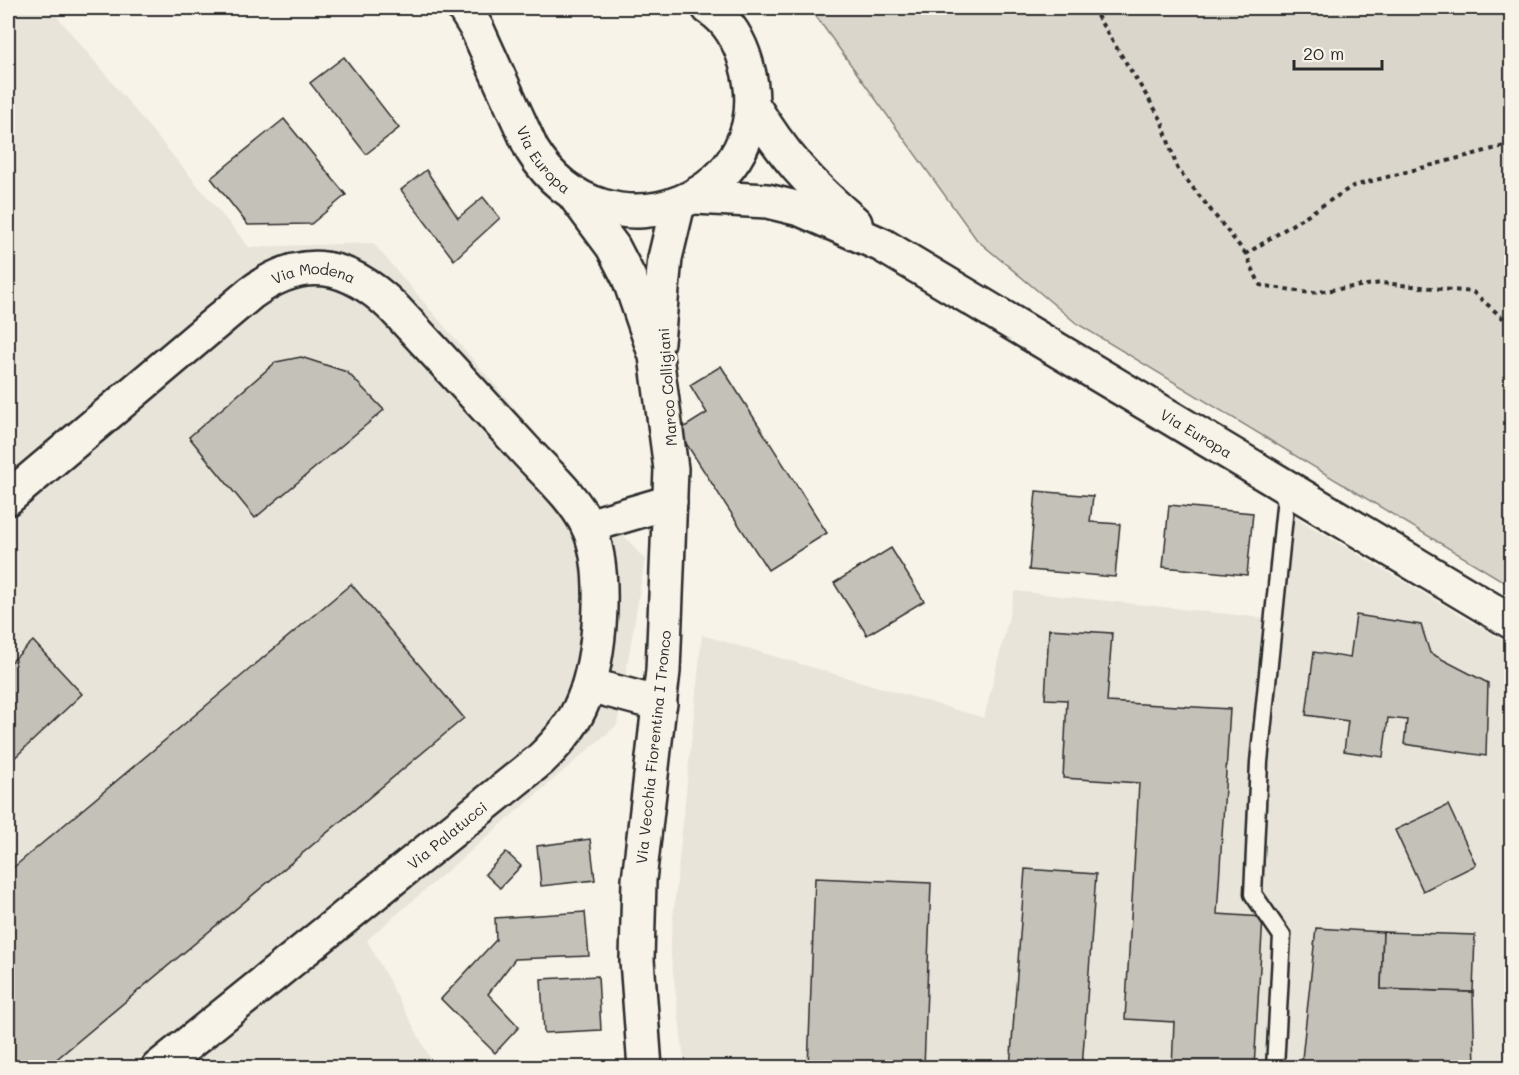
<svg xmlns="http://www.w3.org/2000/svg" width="1519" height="1075" viewBox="0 0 1519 1075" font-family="Mali,sans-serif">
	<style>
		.built { fill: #e8e4da }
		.green { fill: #dad6cc; stroke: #82807c; stroke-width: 1.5 }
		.building { fill: #c4c1b9; stroke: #2b2b2b; stroke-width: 1.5 }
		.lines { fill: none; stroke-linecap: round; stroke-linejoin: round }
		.lane-casing { stroke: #2b2b2b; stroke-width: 21 }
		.street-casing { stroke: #2b2b2b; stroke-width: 38 }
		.secondary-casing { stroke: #2b2b2b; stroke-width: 38 }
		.path { stroke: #2b2b2b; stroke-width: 4; stroke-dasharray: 4.5 4.5; stroke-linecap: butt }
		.lane { stroke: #f7f3e8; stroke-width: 16 }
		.street { stroke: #f7f3e8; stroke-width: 33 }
		.secondary { stroke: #f7f3e8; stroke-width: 33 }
		.labels { text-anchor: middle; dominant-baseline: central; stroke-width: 6; stroke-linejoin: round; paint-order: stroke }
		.street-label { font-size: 15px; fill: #2b2b2b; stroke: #f7f3e8 }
	</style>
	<rect width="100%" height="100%" fill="#f7f3e8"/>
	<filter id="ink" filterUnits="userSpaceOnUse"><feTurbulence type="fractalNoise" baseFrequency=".0167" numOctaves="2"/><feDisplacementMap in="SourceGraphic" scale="12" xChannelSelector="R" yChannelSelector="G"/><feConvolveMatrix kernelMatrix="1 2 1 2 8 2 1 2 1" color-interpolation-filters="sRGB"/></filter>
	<g filter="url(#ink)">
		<g class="built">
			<polygon points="8,8 50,8 249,247 373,243 645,560 617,725 367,940 435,1067 8,1067"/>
			<polygon points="1278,507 1511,645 1511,1067 685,1068 670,948 702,635 984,718 1015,591 1265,618"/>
		</g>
		<polygon class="green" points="810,8 1511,8 1511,586 1076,323 977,240"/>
		<g class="building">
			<polygon points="344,57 399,128 366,154 310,83"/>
			<polygon points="284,119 346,195 311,224 248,225 211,178"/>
			<polygon points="426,170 458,218 483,197 500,218 454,260 401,190"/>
			<polygon points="301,357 347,372 384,410 255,518 189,437 276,362"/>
			<polygon points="721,366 827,533 768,570 678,431 707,413 690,385"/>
			<polygon points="1036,491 1093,496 1090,522 1120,524 1115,577 1029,570"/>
			<polygon points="1169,505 1253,513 1247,575 1163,567"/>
			<polygon points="891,548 924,601 867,635 834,583"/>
			<polygon points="351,584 464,718 46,1068 8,1068 8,872"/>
			<polygon points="1356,615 1421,625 1430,653 1488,683 1486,756 1404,744 1407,720 1388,718 1383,757 1344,751 1348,721 1306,715 1314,652 1350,658"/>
			<polygon points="1049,629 1112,633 1107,702 1230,709 1217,914 1263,917 1254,1068 1172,1068 1174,1022 1125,1019 1139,783 1063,778 1067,700 1045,699"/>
			<polygon points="33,641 82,694 8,764 8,665"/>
			<polygon points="1448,805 1476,865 1423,891 1395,830"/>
			<polygon points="590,839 595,880 541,886 537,846"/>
			<polygon points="506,852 521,866 500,888 485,874"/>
			<polygon points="1025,869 1096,874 1082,1068 1010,1068"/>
			<polygon points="815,878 931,883 924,1068 808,1068"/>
			<polygon points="585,912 589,956 515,959 488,994 519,1027 495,1053 441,999 496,940 495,918"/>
			<polygon points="1316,928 1383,932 1381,989 1473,992 1475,1068 1301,1068"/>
			<polygon points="1383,932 1475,935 1473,992 1381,989"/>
			<polygon points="598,976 601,1030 544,1033 541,979"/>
		</g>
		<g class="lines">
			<defs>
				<polyline id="lane" points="1275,1068 1282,936 1253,894 1259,762 1287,487"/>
				<g id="street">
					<path id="s1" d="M8 498 251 293C304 254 348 263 394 308 438 355 481 402 524 449 545 472 574 497 588 526 608 568 601 659 583 701 574 724 558 743 540 760L158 1068"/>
					<polyline points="588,526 670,502"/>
					<polyline points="589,685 660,704"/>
				</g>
				<g id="secondary">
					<path id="s2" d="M464 8 477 29 532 150C606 271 786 196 746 63 740 42 728 20 709 8"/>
					<path d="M752 104C783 155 810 185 855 223"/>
					<polyline points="575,196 613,247 629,278 656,356 671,469 663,671 639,880 637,960 645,1068"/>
					<path id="s3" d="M696 197 767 201 800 209 882 245 1512 622"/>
					<polyline points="657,342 665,258 678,204"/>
				</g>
			</defs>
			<use href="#lane" class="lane-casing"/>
			<use href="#street" class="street-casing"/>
			<use href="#secondary" class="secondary-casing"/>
			<g class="path">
				<polyline points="1092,8 1161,119 1177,168 1246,254"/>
				<polyline points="1512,144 1353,186 1246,254 1260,285 1310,293 1381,283 1473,292 1512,326"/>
			</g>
			<use href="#lane" class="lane"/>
			<use href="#street" class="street"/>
			<use href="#secondary" class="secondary"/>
		</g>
	</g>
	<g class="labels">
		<g class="street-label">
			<text stroke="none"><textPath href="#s2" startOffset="172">Via Europa</textPath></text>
			<text stroke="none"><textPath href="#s1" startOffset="386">Via Modena</textPath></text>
			<text transform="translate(667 387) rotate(-94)">Marco Colligiani</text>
			<text stroke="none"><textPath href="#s3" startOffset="561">Via Europa</textPath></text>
			<text transform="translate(653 747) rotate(-84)">Via Vecchia Fiorentina I Tronco</text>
			<text transform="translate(447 835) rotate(-39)">Via Palatucci</text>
		</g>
	</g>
	<rect width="1519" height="1075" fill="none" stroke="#f7f3e8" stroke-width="30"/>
	<rect x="15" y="15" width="1489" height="1045" fill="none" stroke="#2b2b2b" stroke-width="2" filter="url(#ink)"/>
	<path d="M1294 60v9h88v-9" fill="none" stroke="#2b2b2b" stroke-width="3"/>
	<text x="1303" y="60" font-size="18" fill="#2b2b2b" stroke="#f7f3e8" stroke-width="4.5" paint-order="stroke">20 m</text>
</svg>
